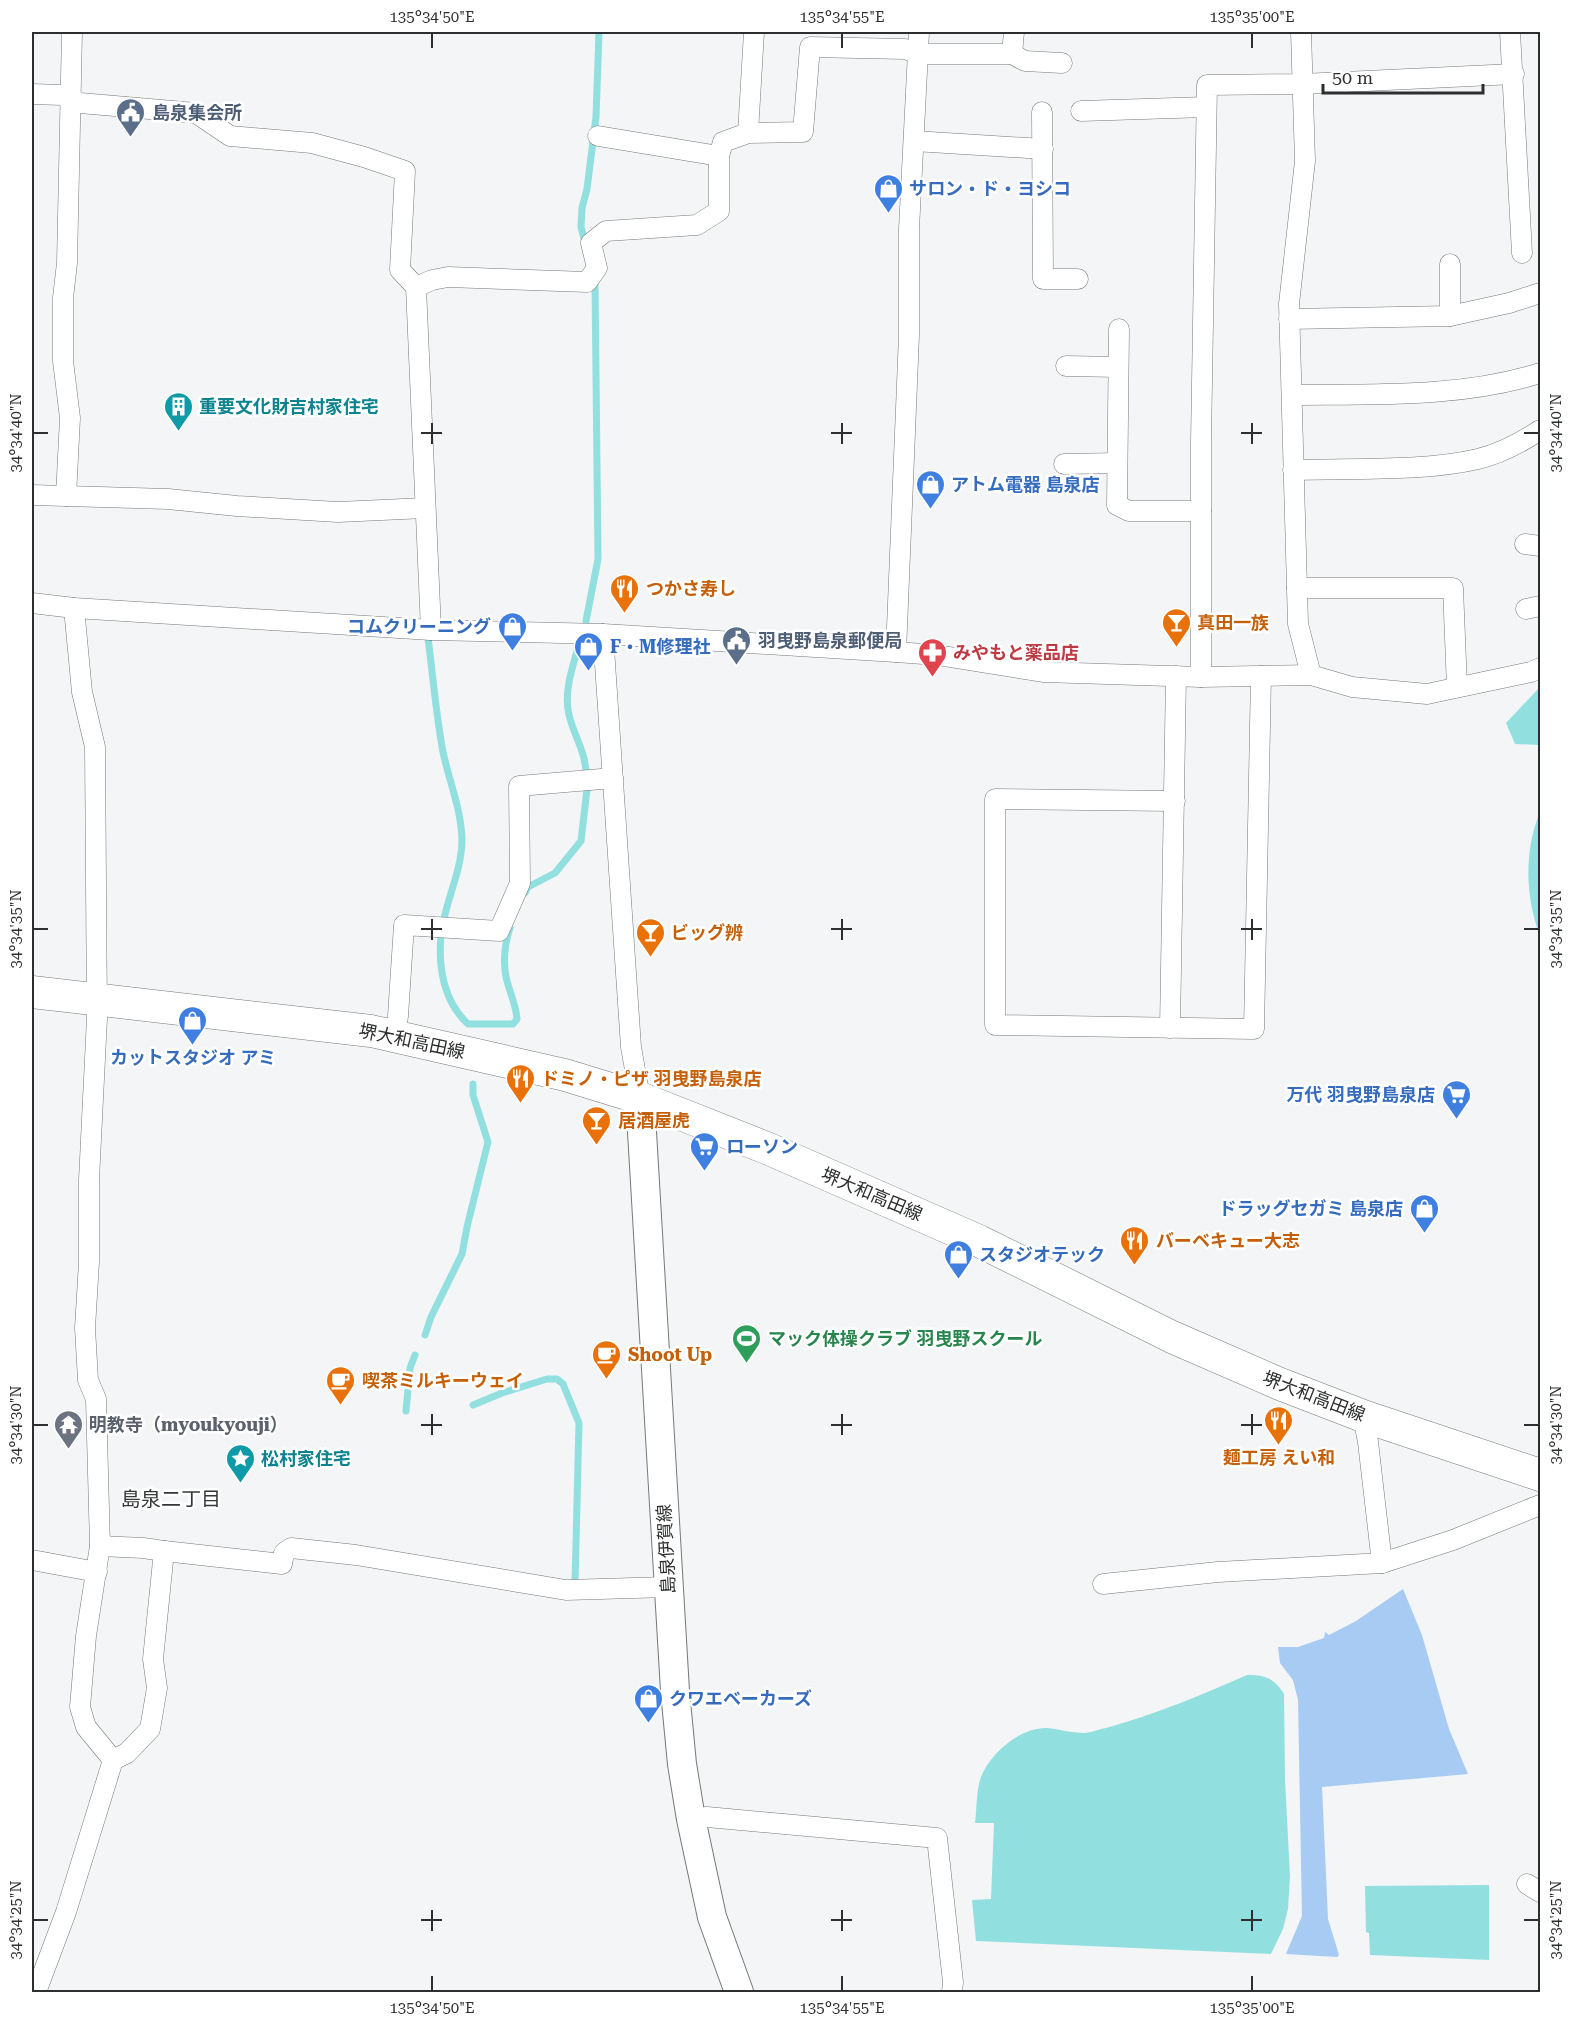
<svg xmlns="http://www.w3.org/2000/svg" width="1572" height="2024" viewBox="0 0 1572 2024" font-family="'Roboto Serif','Noto Sans JP',serif">
	<style>
		.green { fill: #a7cbf2 }
		.water { fill: #92dfdf }
		.lines { fill: none; stroke-linecap: round; stroke-linejoin: round }
		.stream { stroke: #92dfdf; stroke-width: 7 }
		.minor-casing { stroke: #76787a; stroke-width: 21 }
		.secondary-casing { stroke: #76787a; stroke-width: 30 }
		.primary-casing { stroke: #76787a; stroke-width: 33 }
		.minor { stroke: #fff; stroke-width: 20 }
		.secondary { stroke: #fff; stroke-width: 28 }
		.primary { stroke: #fff; stroke-width: 32 }
		.ticks { fill: none; stroke: #2d2e2f; stroke-width: 2 }
		.labels { text-anchor: middle; dominant-baseline: central; stroke-width: 5; stroke-linejoin: round; paint-order: stroke }
		.service-label { font-size: 18px; font-weight: bold; fill: #4e5e75; stroke: #fff; text-anchor: start }
		.shop-label { font-size: 18px; font-weight: bold; fill: #366cbe; stroke: #fff; text-anchor: start }
		.culture-label { font-size: 18px; font-weight: bold; fill: #0d838f; stroke: #fff; text-anchor: start }
		.food-label { font-size: 18px; font-weight: bold; fill: #c56008; stroke: #fff; text-anchor: start }
		.health-label { font-size: 18px; font-weight: bold; fill: #be3a42; stroke: #fff; text-anchor: start }
		.street-label { font-size: 18px; fill: #2d2e2f; stroke: #fff }
		.leisure-label { font-size: 18px; font-weight: bold; fill: #27864d; stroke: #fff; text-anchor: start }
		.worship-label { font-size: 18px; font-weight: bold; fill: #5b616d; stroke: #fff; text-anchor: start }
		.neighbourhood-label { font-size: 20px; fill: #363739; stroke: #fff }
		.neatline { fill: none; stroke: #2d2e2f; stroke-width: 2 }
		.ticks-label { font-size: 15px; text-anchor: middle; fill: #2d2e2f }
	</style>
	<rect width="100%" height="100%" fill="#f3f5f7"/>
	<polygon class="green" points="1403,1589 1422,1635 1449,1729 1468,1774 1322,1787 1328,1919 1339,1955 1337,1957 1286,1954 1302,1916 1298,1700 1293,1680 1280,1663 1278,1647 1298,1647 1324,1638 1325,1632 1329,1635 1356,1621"/>
	<g class="water">
		<polygon points="1540,687 1540,745 1515,744 1506,723"/>
		<path d="M1540 812V936C1525 897 1524 850 1540 812Z"/>
		<path d="M1247 1675C1265 1675 1274 1678 1284 1694L1285 1780 1290 1876 1288 1909 1283 1929 1271 1954 976 1941 972 1900 991 1899 994 1823H975C977 1808 976 1791 981 1777 990 1753 1021 1727 1047 1728 1059 1729 1071 1733 1084 1733 1091 1733 1099 1729 1106 1728 1154 1715 1201 1695 1247 1675Z"/>
		<polygon points="1489,1885 1489,1960 1370,1955 1369,1933 1366,1932 1365,1886"/>
	</g>
	<g class="lines">
		<g class="stream">
			<polyline points="586,246 581,227 582,208 587,189 596,117 599,32"/>
			<polyline points="586,621 598,559 595,283"/>
			<path d="M428 638C433 676 436 715 443 752 449 781 462 811 462 842 461 874 444 904 441 936 438 968 444 1002 468 1024H513L517 1019C516 1004 509 991 506 977 503 961 505 943 510 928"/>
			<path d="M580 641C574 663 563 691 569 715 574 736 585 750 586 773"/>
			<polyline points="525,893 528,887 555,873 581,841 587,789"/>
			<polyline points="425,1335 431,1317 462,1254 467,1227 488,1142 473,1095 473,1084"/>
			<polyline points="473,1405 502,1393 547,1379 557,1379 563,1384 579,1423 575,1583"/>
			<polyline points="406,1411 410,1368 415,1355"/>
		</g>
		<defs>
			<g id="minor">
				<polyline points="1301,32 1305,161 1289,304 1298,624 1311,675"/>
				<polyline points="1510,32 1522,253"/>
				<polyline points="1012,54 1025,61 1062,63"/>
				<polyline points="32,94 62,95 80,103 196,113 230,136 312,143 364,157 405,171 400,270 416,287 431,630"/>
				<polyline points="1081,111 1206,107"/>
				<polyline points="1042,112 1043,279 1078,279"/>
				<polyline points="748,133 754,32"/>
				<polyline points="598,136 719,156"/>
				<polyline points="914,141 1043,149"/>
				<polyline points="1450,264 1450,316"/>
				<polyline points="416,287 432,280 448,277 587,282 597,268 591,243 606,231 697,225 719,211 719,156 723,142 748,133 803,132 810,47 905,49 918,54 1012,54 1014,32"/>
				<polyline points="1289,319 1450,316 1509,303 1540,293"/>
				<polyline points="1119,329 1117,505 1129,511 1201,511"/>
				<polyline points="1066,366 1118,367"/>
				<path d="M1292 395C1374 394 1461 398 1540 373"/>
				<polyline points="1064,464 1117,463"/>
				<path d="M1293 470C1351 468 1422 472 1478 459 1499 454 1522 442 1540 430"/>
				<polyline points="32,495 168,499 237,506 338,512 425,508"/>
				<polyline points="66,496 70,418 63,361 63,298 67,263 72,32"/>
				<polyline points="1525,544 1540,546"/>
				<polyline points="1297,588 1453,588 1457,687"/>
				<polyline points="32,603 74,608 431,630 603,634 896,652 937,655 1043,672 1201,677 1311,675 1352,687 1427,694 1531,672 1540,668"/>
				<polyline points="1526,609 1540,606"/>
				<polyline points="603,634 631,1047 640,1098"/>
				<polyline points="896,652 909,335 909,229 919,32"/>
				<polyline points="1201,677 1201,442 1207,85 1302,84 1514,74"/>
				<polyline points="1175,801 995,799 995,1025 1254,1029 1261,676"/>
				<polyline points="1170,1028 1176,676"/>
				<polyline points="395,1036 398,1016 404,925 499,931 520,883 519,786 613,778"/>
				<polyline points="1363,1416 1368,1442 1382,1563"/>
				<polyline points="100,1546 143,1548 164,1551"/>
				<polyline points="32,1560 97,1572"/>
				<polyline points="1103,1584 1218,1572 1382,1563 1453,1540 1540,1505"/>
				<polyline points="113,1760 127,1753 150,1729 157,1688 153,1659 164,1551 282,1564 284,1553 291,1548 356,1555 566,1590 668,1587"/>
				<polyline points="691,1819 707,1817 937,1838 953,1982 952,1992"/>
				<polyline points="1527,1884 1540,1892"/>
				<polyline points="36,1992 66,1912 113,1760 86,1727 80,1707 86,1636 100,1546 96,1399 88,1380 85,1328 89,1262 89,1180 97,1018 95,747 82,692 74,608"/>
			</g>
			<polyline id="secondary" points="640,1098 675,1691 682,1764 691,1819 712,1917 739,1992"/>
			<polyline id="primary" points="32,992 371,1031 565,1075 640,1098 769,1149 979,1241 1172,1337 1280,1384 1363,1416 1540,1475"/>
		</defs>
		<use href="#minor" class="minor-casing"/>
		<use href="#secondary" class="secondary-casing"/>
		<use href="#primary" class="primary-casing"/>
		<use href="#minor" class="minor"/>
		<use href="#secondary" class="secondary"/>
		<use href="#primary" class="primary"/>
	</g>
	<path class="ticks" d="M432 33V48M842 33V48M1252 33V48M432 423V444M842 423V444M1252 423V444M33 433H48M421 433H442M831 433H852M1241 433H1262M1524 433H1539M432 919V940M842 919V940M1252 919V940M33 929H48M421 929H442M831 929H852M1241 929H1262M1524 929H1539M432 1414V1435M842 1414V1435M1252 1414V1435M33 1425H48M421 1425H442M831 1425H852M1241 1425H1262M1524 1425H1539M432 1910V1931M842 1910V1931M1252 1910V1931M33 1920H48M421 1920H442M831 1920H852M1241 1920H1262M1524 1920H1539M432 1976V1991M842 1976V1991M1252 1976V1991"/>
	<defs>
		<symbol id="civic-pin" viewBox="-11 -11 22 30"><path d="M0 17L-7.5 6A9.5 9.5 0 1 1 7.5 6Z" fill="#5c6f8a" stroke="#fff"/><path d="M-.6-6.5H3V-4.5H.6V-3L4-1V1h2V6H-6V1h2V-1L-.6-3ZM-1.2 2.5V6h2.4V2.5Z" fill="#fff"/></symbol>
		<symbol id="shop-pin" viewBox="-11 -11 22 30"><path d="M0 17L-7.5 6A9.5 9.5 0 1 1 7.5 6Z" fill="#3f7fe0" stroke="#fff"/><path d="M-5-2.5h2.3a2.7 3.5 0 0 1 5.4 0H5L5.5 6h-11ZM-1.5-2.5h3a1.5 2.3 0 0 0-3 0Z" fill="#fff"/></symbol>
		<symbol id="building-pin" viewBox="-11 -11 22 30"><path d="M0 17L-7.5 6A9.5 9.5 0 1 1 7.5 6Z" fill="#0f9aa8" stroke="#fff"/><path d="M-4-6H4V6H1V3H-1V6H-4ZM-2.5-4.3h1.7v1.8h-1.7ZM.8-4.3h1.7v1.8H.8ZM-2.5-1h1.7V.8h-1.7ZM.8-1h1.7V.8H.8Z" fill="#fff"/></symbol>
		<symbol id="restaurant-pin" viewBox="-11 -11 22 30"><path d="M0 17L-7.5 6A9.5 9.5 0 1 1 7.5 6Z" fill="#e8710a" stroke="#fff"/><path d="M-5-6h1v4h1v-4h1v4h1v-4h1v5L-1.5 .5V6h-2V.5L-5-1ZM5-6V6H3V1.5H1.5Q1.5-4 5-6Z" fill="#fff"/></symbol>
		<symbol id="bar-pin" viewBox="-11 -11 22 30"><path d="M0 17L-7.5 6A9.5 9.5 0 1 1 7.5 6Z" fill="#e8710a" stroke="#fff"/><path d="M-6-5H6L.8 .8V4.5H3.5V6h-7V4.5H-.8V.8Z" fill="#fff"/></symbol>
		<symbol id="pharmacy-pin" viewBox="-11 -11 22 30"><path d="M0 17L-7.5 6A9.5 9.5 0 1 1 7.5 6Z" fill="#e0444e" stroke="#fff"/><path d="M-2-6h4v4h4v4h-4v4h-4v-4h-4v-4h4Z" fill="#fff"/></symbol>
		<symbol id="supermarket-pin" viewBox="-11 -11 22 30"><path d="M0 17L-7.5 6A9.5 9.5 0 1 1 7.5 6Z" fill="#3f7fe0" stroke="#fff"/><path d="M-6-5.5h2.5l.6 2H6L4.5 2H-2.5L-4.4-4H-6ZM-1.5 3.2a1.3 1.3 0 1 0 .1 0ZM3 3.2a1.3 1.3 0 1 0 .1 0Z" fill="#fff"/></symbol>
		<symbol id="stadium-pin" viewBox="-11 -11 22 30"><path d="M0 17L-7.5 6A9.5 9.5 0 1 1 7.5 6Z" fill="#2e9e5b" stroke="#fff"/><path d="M0-5a6.5 5 0 1 0 0 10a6.5 5 0 1 0 0-10ZM-3.5-1.8h7v3.6h-7Z" fill="#fff"/></symbol>
		<symbol id="cafe-pin" viewBox="-11 -11 22 30"><path d="M0 17L-7.5 6A9.5 9.5 0 1 1 7.5 6Z" fill="#e8710a" stroke="#fff"/><path d="M-5.5-4.5H6V0H3Q3 3.5 0 3.5H-2.5Q-5.5 3.5-5.5 0ZM3-3.2v2h1.7v-2ZM-6 4.5H4V6H-6Z" fill="#fff"/></symbol>
		<symbol id="temple-pin" viewBox="-11 -11 22 30"><path d="M0 17L-7.5 6A9.5 9.5 0 1 1 7.5 6Z" fill="#6b7280" stroke="#fff"/><path d="M0-6L5-2H3V0L6.5 2.5H4V6H1.5V3h-3V6H-4V2.5H-6.5L-3 0V-2H-5Z" fill="#fff"/></symbol>
		<symbol id="sight-pin" viewBox="-11 -11 22 30"><path d="M0 17L-7.5 6A9.5 9.5 0 1 1 7.5 6Z" fill="#0f9aa8" stroke="#fff"/><path d="M0-6L1.8-2.2L6-1.7L2.9 1.2L3.7 5.4L0 3.3L-3.7 5.4L-2.9 1.2L-6-1.7L-1.8-2.2Z" fill="#fff"/></symbol>
	</defs>
	<g fill-rule="evenodd">
		<use href="#civic-pin" x="114" y="96" width="33" height="45"/>
		<use href="#shop-pin" x="872" y="172" width="33" height="45"/>
		<use href="#building-pin" x="162" y="390" width="33" height="45"/>
		<use href="#shop-pin" x="914" y="468" width="33" height="45"/>
		<use href="#restaurant-pin" x="608" y="572" width="33" height="45"/>
		<use href="#bar-pin" x="1160" y="606" width="33" height="45"/>
		<use href="#shop-pin" x="496" y="610" width="33" height="45"/>
		<use href="#civic-pin" x="720" y="624" width="33" height="45"/>
		<use href="#shop-pin" x="572" y="630" width="33" height="45"/>
		<use href="#pharmacy-pin" x="916" y="636" width="33" height="45"/>
		<use href="#bar-pin" x="634" y="916" width="33" height="45"/>
		<use href="#shop-pin" x="176" y="1004" width="33" height="45"/>
		<use href="#restaurant-pin" x="504" y="1062" width="33" height="45"/>
		<use href="#supermarket-pin" x="1440" y="1078" width="33" height="45"/>
		<use href="#bar-pin" x="580" y="1104" width="33" height="45"/>
		<use href="#supermarket-pin" x="688" y="1130" width="33" height="45"/>
		<use href="#shop-pin" x="1408" y="1192" width="33" height="45"/>
		<use href="#restaurant-pin" x="1118" y="1224" width="33" height="45"/>
		<use href="#shop-pin" x="942" y="1238" width="33" height="45"/>
		<use href="#stadium-pin" x="730" y="1322" width="33" height="45"/>
		<use href="#cafe-pin" x="590" y="1338" width="33" height="45"/>
		<use href="#cafe-pin" x="324" y="1364" width="33" height="45"/>
		<use href="#restaurant-pin" x="1262" y="1404" width="33" height="45"/>
		<use href="#temple-pin" x="52" y="1408" width="33" height="45"/>
		<use href="#sight-pin" x="224" y="1442" width="33" height="45"/>
		<use href="#shop-pin" x="632" y="1682" width="33" height="45"/>
	</g>
	<g class="labels">
		<g class="service-label">
			<text x="152" y="112">島泉集会所</text>
			<text x="758" y="640">羽曳野島泉郵便局</text>
		</g>
		<g class="shop-label">
			<text x="909" y="188">サロン・ド・ヨシコ</text>
			<text x="951" y="484">アトム電器 島泉店</text>
			<text x="491" y="626" text-anchor="end">コムクリーニング</text>
			<text x="610" y="646">F・M修理社</text>
			<text x="193" y="1057" text-anchor="middle">カットスタジオ アミ</text>
			<text x="1435" y="1094" text-anchor="end">万代 羽曳野島泉店</text>
			<text x="726" y="1146">ローソン</text>
			<text x="1403" y="1208" text-anchor="end">ドラッグセガミ 島泉店</text>
			<text x="979" y="1254">スタジオテック</text>
			<text x="669" y="1698">クワエベーカーズ</text>
		</g>
		<g class="culture-label">
			<text x="199" y="406">重要文化財吉村家住宅</text>
			<text x="261" y="1458">松村家住宅</text>
		</g>
		<g class="food-label">
			<text x="646" y="588">つかさ寿し</text>
			<text x="1197" y="622">真田一族</text>
			<text x="671" y="932">ビッグ辨</text>
			<text x="541" y="1078">ドミノ・ピザ 羽曳野島泉店</text>
			<text x="618" y="1120">居酒屋虎</text>
			<text x="1156" y="1240">バーベキュー大志</text>
			<text x="628" y="1354">Shoot Up</text>
			<text x="362" y="1380">喫茶ミルキーウェイ</text>
			<text x="1279" y="1457" text-anchor="middle">麺工房 えい和</text>
		</g>
		<g class="health-label">
			<text x="953" y="652">みやもと薬品店</text>
		</g>
		<g class="street-label">
			<text transform="translate(412 1041) rotate(12)">堺大和高田線</text>
			<text transform="translate(872 1194) rotate(23)">堺大和高田線</text>
			<text transform="translate(1314 1396) rotate(21)">堺大和高田線</text>
			<text transform="translate(666 1549) rotate(-93)">島泉伊賀線</text>
		</g>
		<g class="leisure-label">
			<text x="768" y="1338">マック体操クラブ 羽曳野スクール</text>
		</g>
		<g class="worship-label">
			<text x="89" y="1424">明教寺（myoukyouji）</text>
		</g>
		<g class="neighbourhood-label">
			<text x="171" y="1499">島泉二丁目</text>
		</g>
	</g>
	<rect width="1572" height="2024" fill="none" stroke="#ffffff" stroke-width="66"/>
	<path d="M1323 84v9h160v-9" fill="none" stroke="#2d2e2f" stroke-width="3"/>
	<text x="1332" y="84" font-size="18" fill="#2d2e2f" stroke="#ffffff" stroke-width="4.5" paint-order="stroke">50 m</text>
	<rect x="33" y="33" width="1506" height="1958" class="neatline"/>
	<g class="ticks-label">
		<text x="432" y="22">135°34'50"E</text>
		<text x="842" y="22">135°34'55"E</text>
		<text x="1252" y="22">135°35'00"E</text>
		<text transform="translate(16 433) rotate(-90)" y="5">34°34'40"N</text>
		<text transform="translate(1556 433) rotate(-90)" y="5">34°34'40"N</text>
		<text transform="translate(16 929) rotate(-90)" y="5">34°34'35"N</text>
		<text transform="translate(1556 929) rotate(-90)" y="5">34°34'35"N</text>
		<text transform="translate(16 1425) rotate(-90)" y="5">34°34'30"N</text>
		<text transform="translate(1556 1425) rotate(-90)" y="5">34°34'30"N</text>
		<text transform="translate(16 1920) rotate(-90)" y="5">34°34'25"N</text>
		<text transform="translate(1556 1920) rotate(-90)" y="5">34°34'25"N</text>
		<text x="432" y="2013">135°34'50"E</text>
		<text x="842" y="2013">135°34'55"E</text>
		<text x="1252" y="2013">135°35'00"E</text>
	</g>
</svg>
